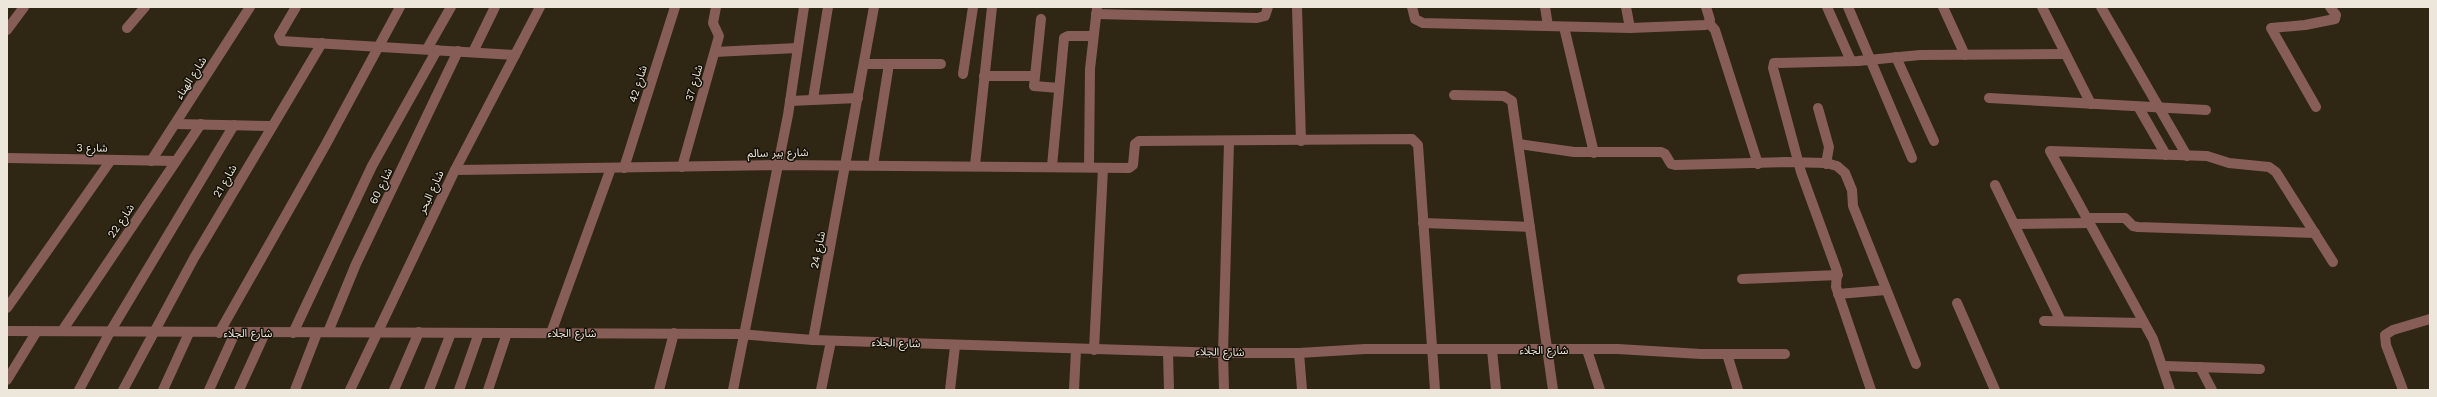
<svg xmlns="http://www.w3.org/2000/svg" width="2437" height="397" viewBox="0 0 2437 397" font-family="'Work Sans','Noto Sans Arabic',sans-serif">
	<style>
		.lines { fill: none; stroke-linecap: round; stroke-linejoin: round }
		.minor { stroke: #875d58; stroke-width: 10 }
		.labels { text-anchor: middle; dominant-baseline: central; stroke-width: 3; stroke-linejoin: round; paint-order: stroke }
		.street-label { font-size: 11px; fill: #ede7db; stroke: #141008 }
	</style>
	<rect width="100%" height="100%" fill="#2f2613"/>
	<g class="lines">
		<g class="minor">
			<polyline points="296,7 279,36 281,41 515,55"/>
			<polyline points="1297,7 1301,141"/>
			<polyline points="1412,7 1415,19 1423,23 1630,28 1706,25 1710,20 1706,7"/>
			<polyline points="1545,7 1548,26"/>
			<polyline points="1626,7 1630,28"/>
			<polyline points="1827,7 1851,61"/>
			<polyline points="1848,7 1912,158"/>
			<polyline points="1943,7 1965,55"/>
			<polyline points="2042,7 2091,104"/>
			<polyline points="2101,7 2187,156"/>
			<polyline points="1096,14 1257,18 1265,16 1268,7"/>
			<polyline points="1041,19 1034,86 1059,88"/>
			<polyline points="1709,23 1715,30 1758,164"/>
			<polyline points="1564,27 1594,153"/>
			<polyline points="127,28 145,7"/>
			<polyline points="7,30 24,7"/>
			<polyline points="427,49 451,7"/>
			<polyline points="473,52 495,7"/>
			<polyline points="715,52 797,48"/>
			<polyline points="1896,57 1934,141"/>
			<polyline points="864,64 941,64"/>
			<polyline points="963,74 973,7"/>
			<polyline points="984,76 1034,76"/>
			<polyline points="1454,95 1504,96 1512,101 1553,390"/>
			<polyline points="1989,98 2206,110"/>
			<polyline points="813,99 828,7"/>
			<polyline points="790,101 858,98"/>
			<polyline points="2316,107 2271,28 2305,25 2335,19 2336,15 2330,7"/>
			<polyline points="1818,108 1829,147 1826,164"/>
			<polyline points="2139,108 2166,155"/>
			<polyline points="176,124 271,126"/>
			<polyline points="1519,144 1574,152 1661,152 1665,154 1671,164 1675,165 1785,162 1826,163 1837,166 1845,173 1852,190 1853,206 1916,364"/>
			<polyline points="7,158 176,161"/>
			<polyline points="151,161 250,7"/>
			<polyline points="873,165 889,64"/>
			<polyline points="975,165 992,7"/>
			<polyline points="1052,166 1064,38 1068,36 1093,36"/>
			<polyline points="682,167 719,36 713,23 716,7"/>
			<polyline points="1089,167 1090,69 1097,8"/>
			<polyline points="624,168 675,7"/>
			<polyline points="455,170 778,165 1129,168 1133,165 1135,144 1139,141 1412,139 1418,145 1435,390"/>
			<polyline points="1995,185 2061,321"/>
			<polyline points="2087,218 2125,218 2133,226 2138,227 2315,233"/>
			<polyline points="1423,223 1530,227"/>
			<polyline points="2014,224 2090,223"/>
			<polyline points="1742,279 1838,275"/>
			<polyline points="1838,294 1886,290"/>
			<polyline points="1957,303 1995,390"/>
			<polyline points="7,308 111,160"/>
			<polyline points="2044,321 2144,323"/>
			<polyline points="7,331 738,334 813,340 1223,353 1299,353 1365,349 1618,349 1701,354 1785,354"/>
			<polyline points="62,331 201,124"/>
			<polyline points="328,332 356,264 458,51"/>
			<polyline points="219,333 325,146 400,7"/>
			<polyline points="293,333 372,166 437,50"/>
			<polyline points="551,333 611,168"/>
			<polyline points="813,340 874,7"/>
			<polyline points="1094,350 1103,168"/>
			<polyline points="1492,350 1496,390"/>
			<polyline points="1587,350 1600,390"/>
			<polyline points="1168,352 1169,390"/>
			<polyline points="1299,353 1302,390"/>
			<polyline points="1727,354 1738,390"/>
			<polyline points="2164,366 2260,369"/>
			<polyline points="2200,367 2212,390"/>
			<polyline points="7,380 37,331"/>
			<polyline points="79,390 110,332 234,125"/>
			<polyline points="123,390 194,258 322,43"/>
			<polyline points="163,390 189,333"/>
			<polyline points="209,390 235,333"/>
			<polyline points="239,390 265,333"/>
			<polyline points="295,390 317,333"/>
			<polyline points="350,390 455,170 540,7"/>
			<polyline points="394,390 419,332"/>
			<polyline points="429,390 451,333"/>
			<polyline points="459,390 479,333"/>
			<polyline points="488,390 507,333"/>
			<polyline points="659,390 674,333"/>
			<polyline points="733,390 788,115 804,7"/>
			<polyline points="821,390 831,341"/>
			<polyline points="950,390 955,346"/>
			<polyline points="1074,390 1076,350"/>
			<polyline points="1224,390 1223,353 1229,142"/>
			<polyline points="1871,390 1836,287 1837,271 1801,172 1773,68 1774,63 1858,61 1920,55 2064,54"/>
			<polyline points="2170,390 2153,339 2050,151 2207,156 2229,163 2269,167 2276,172 2333,262"/>
			<polyline points="2403,390 2386,345 2385,335 2393,330 2430,319"/>
		</g>
	</g>
	<g class="labels">
		<g class="street-label">
			<text transform="translate(191 78) rotate(-57)">شارع الهناء</text>
			<text transform="translate(694 83) rotate(-74)">شارع 37</text>
			<text transform="translate(638 84) rotate(-73)">شارع 42</text>
			<text transform="translate(92 148) rotate(1)">شارع 3</text>
			<text transform="translate(778 153) rotate(-1)">شارع بير سالم</text>
			<text transform="translate(225 181) rotate(-60)">شارع 21</text>
			<text transform="translate(381 186) rotate(-64)">شارع 60</text>
			<text transform="translate(431 192) rotate(-65)">شارع البحر</text>
			<text transform="translate(121 221) rotate(-56)">شارع 22</text>
			<text transform="translate(818 250) rotate(-79)">شارع 24</text>
			<text x="248" y="333">شارع الجلاء</text>
			<text x="572" y="333">شارع الجلاء</text>
			<text transform="translate(896 343) rotate(2)">شارع الجلاء</text>
			<text x="1544" y="350">شارع الجلاء</text>
			<text transform="translate(1220 352) rotate(1)">شارع الجلاء</text>
		</g>
	</g>
	<rect width="2437" height="397" fill="none" stroke="#ede7db" stroke-width="16"/>
</svg>
